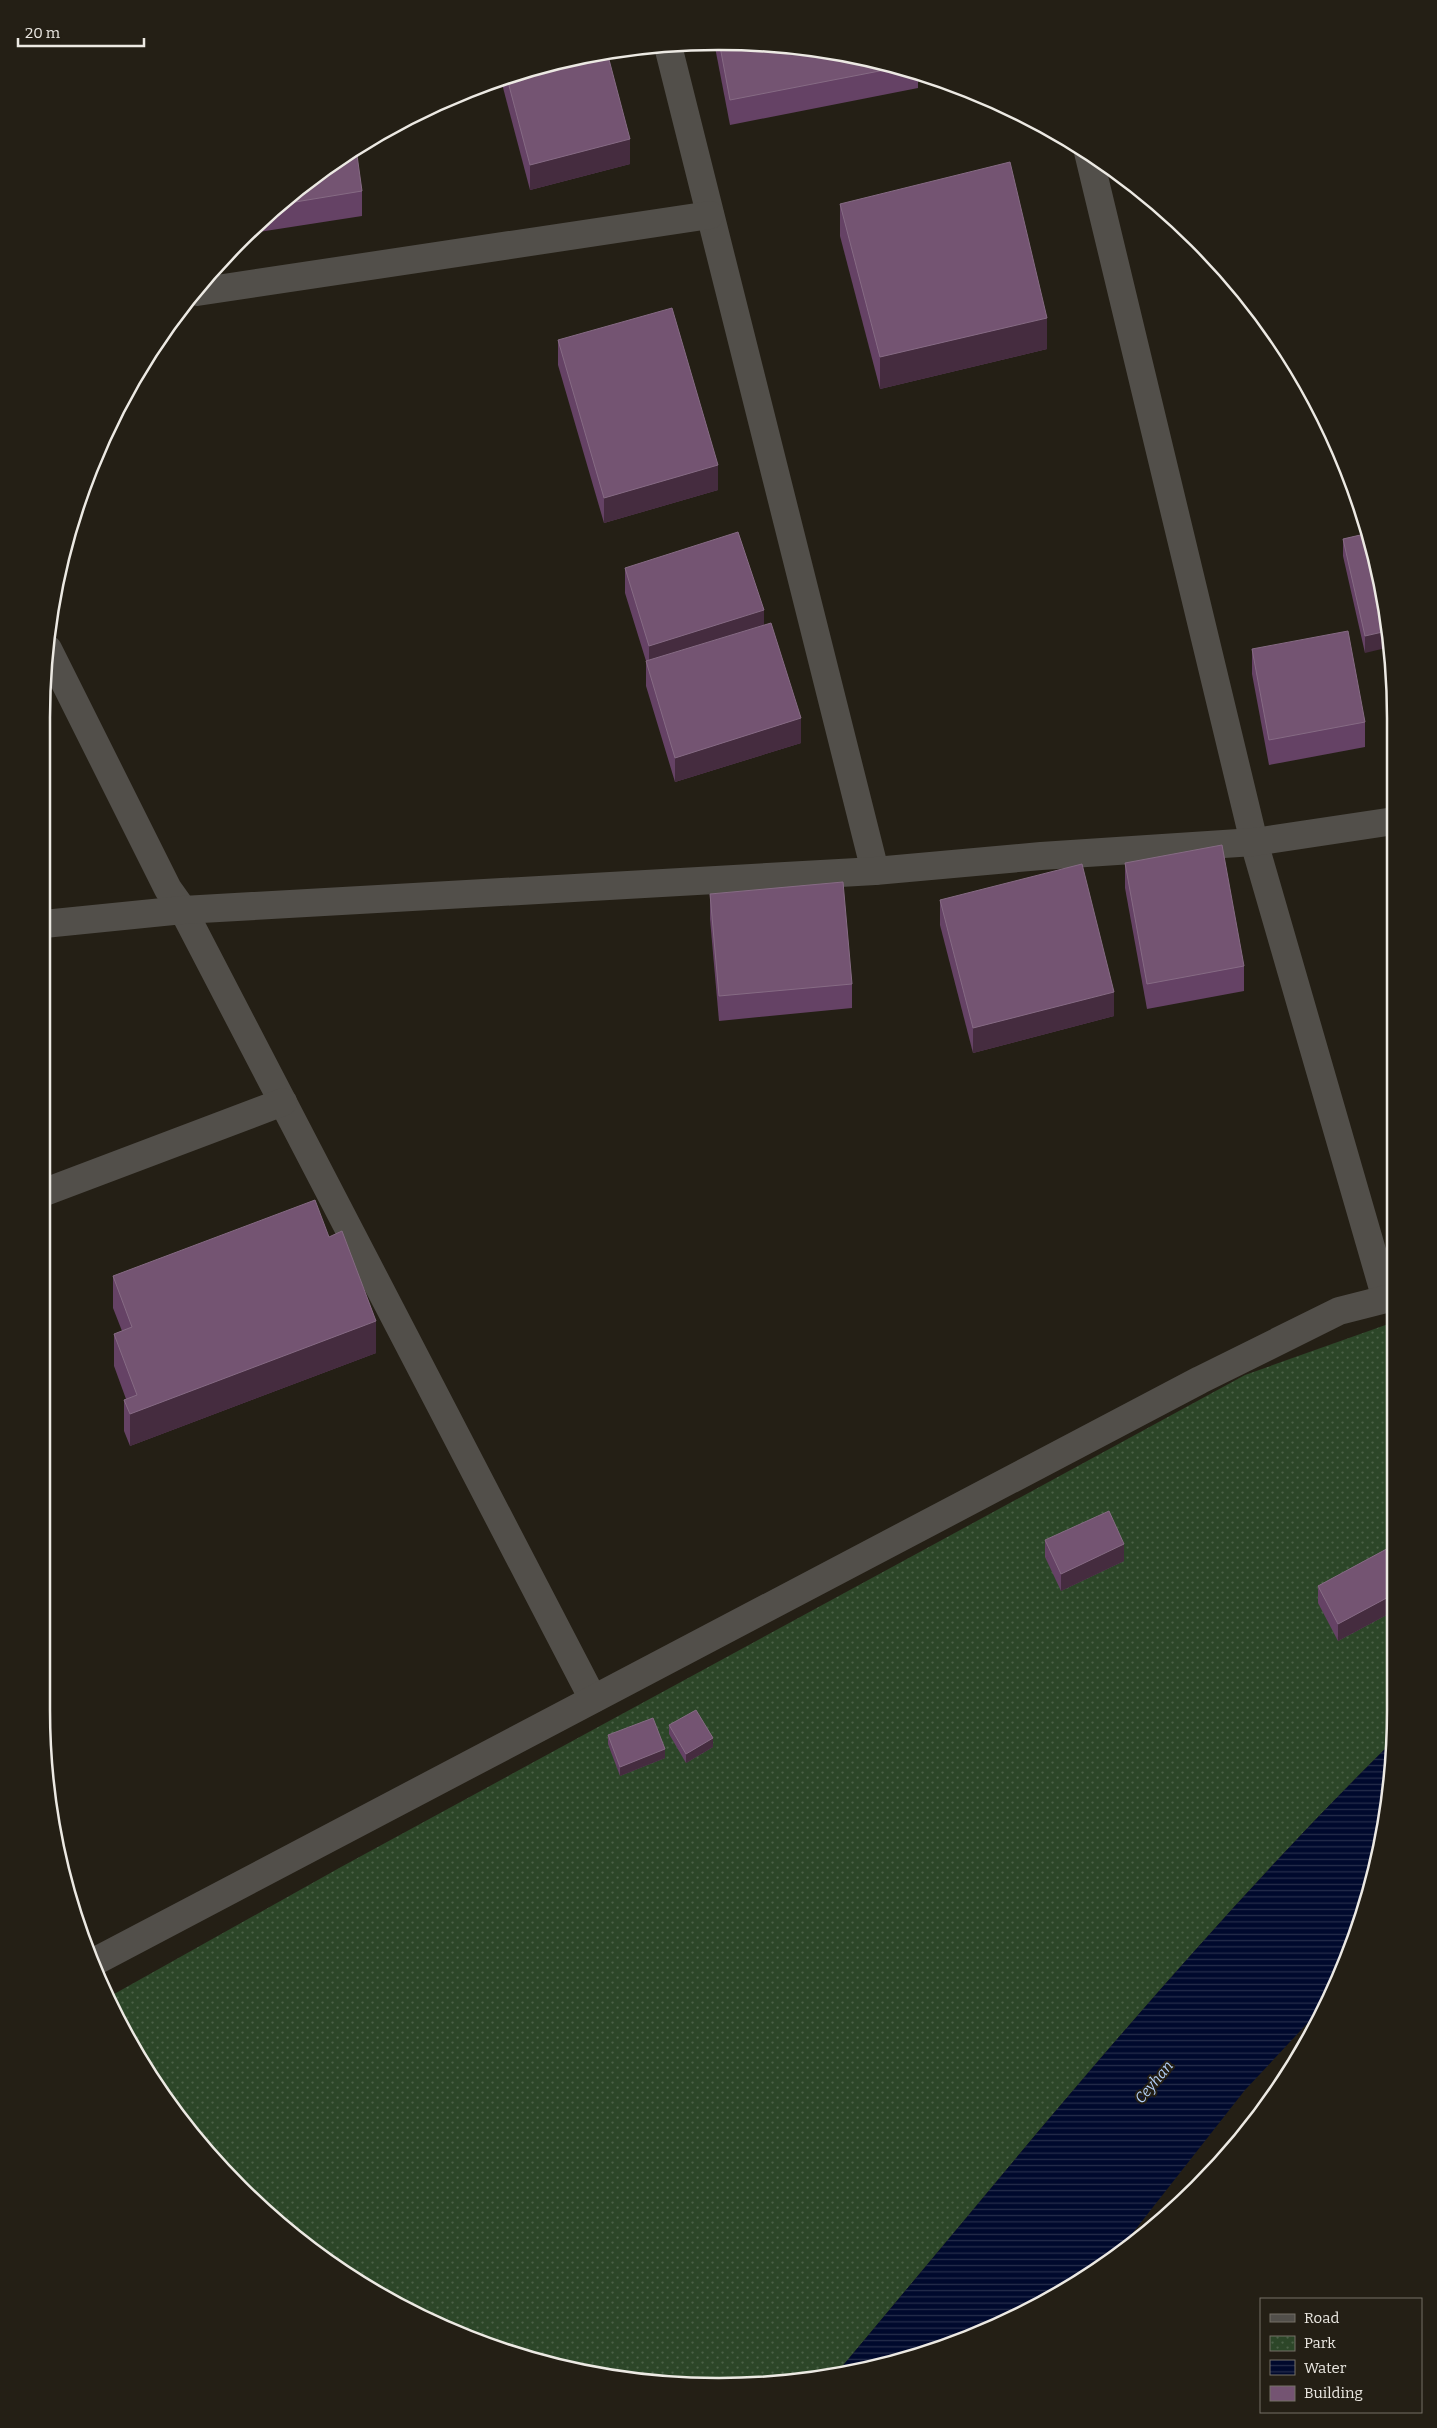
<svg xmlns="http://www.w3.org/2000/svg" width="1437" height="2428" viewBox="0 0 1437 2428" font-family="Bitter,serif">
	<style>
		.park { fill: url(#park-dots) }
		.water { fill: url(#water-rules) }
		.lines { fill: none; stroke-linecap: round; stroke-linejoin: round }
		.street { stroke: #524f4a; stroke-width: 28 }
		.wall { fill: #654265 }
		.shaded-wall { fill: #452c3f }
		.building { fill: #745472; stroke: #866b84 }
		.labels { text-anchor: middle; dominant-baseline: central; stroke-width: 4; stroke-linejoin: round; paint-order: stroke }
		.water-label { font-size: 15px; font-style: italic; fill: #b2cff8; stroke: #241f15 }
		.rim { fill: none; stroke: #ece9e3; stroke-width: 2.5 }
	</style>
	<defs>
		<pattern id="park-dots" width="8" height="8" patternUnits="userSpaceOnUse" patternTransform="scale(1.25)"><rect width="8" height="8" fill="#2c4628"/><path d="M2 2h.1M6 6h.1" fill="none" stroke="#4b6147" stroke-width="1.8" stroke-linecap="round"/></pattern>
		<pattern id="water-rules" width="6" height="5" patternUnits="userSpaceOnUse" patternTransform="scale(1.25)"><rect width="6" height="5" fill="#00092d"/><path d="M0 2.5h6" fill="none" stroke="#252d4b"/></pattern>
	</defs>
	<rect width="100%" height="100%" fill="#241f15"/>
	<path class="park" d="M1394 1322V1740C1193 1938 1016 2159 835 2375L807 2381 718 2387 587 2374 501 2351 342 2272 240 2189 181 2122 111 2009 107 1998 341 1867 1245 1375Z"/>
	<path class="water" d="M1394 1740V1754L1360 1927 1318 2012 1245 2090 1113 2258 1018 2317 936 2351 835 2375C1016 2159 1193 1938 1394 1740Z"/>
	<g class="lines">
		<g class="street">
			<polyline points="668,46 875,871"/>
			<polyline points="1088,152 1254,842 1386,1299"/>
			<polyline points="197,292 710,215"/>
			<polyline points="48,649 168,889 183,910 593,1699"/>
			<polyline points="44,924 183,910 875,871 1041,856 1254,842 1394,821"/>
			<polyline points="45,1192 283,1102"/>
			<polyline points="92,1963 1200,1380 1339,1311 1394,1297"/>
		</g>
	</g>
	<g class="wall">
		<polygon points="719,41 851,54 918,75 918,88 730,125 714,42"/>
		<polygon points="587,54 630,164 530,190 501,80"/>
		<polygon points="342,155 362,191 362,216 246,234"/>
		<polygon points="840,204 1047,349 880,389 840,236"/>
		<polygon points="558,340 718,490 604,523 558,365"/>
		<polygon points="1369,533 1365,653 1343,556 1343,539"/>
		<polygon points="625,568 764,625 801,743 675,782 646,686 646,661 625,593"/>
		<polygon points="1252,649 1365,722 1365,747 1269,765 1252,674"/>
		<polygon points="1125,863 1244,966 1244,991 1147,1009 1125,888"/>
		<polygon points="710,894 852,984 852,1008 719,1021 710,919"/>
		<polygon points="940,900 1114,1016 973,1053 940,925"/>
		<polygon points="329,1237 376,1353 130,1446 124,1431 124,1400 126,1399 114,1366 114,1334 122,1331 113,1308 113,1276"/>
		<polygon points="1045,1540 1124,1561 1061,1591 1045,1557"/>
		<polygon points="1394,1545 1394,1611 1338,1641 1318,1603 1318,1586"/>
		<polygon points="669,1725 713,1747 686,1763 669,1734"/>
		<polygon points="608,1735 665,1758 620,1776 608,1744"/>
	</g>
	<g class="shaded-wall">
		<polygon points="630,139 630,164 530,190 530,165"/>
		<polygon points="1047,318 1047,349 880,389 880,357"/>
		<polygon points="718,465 718,490 604,523 604,498"/>
		<polygon points="764,610 764,635 649,671 649,646"/>
		<polygon points="1387,631 1390,647 1365,653 1365,636"/>
		<polygon points="801,718 801,743 675,782 675,758"/>
		<polygon points="1114,992 1114,1016 973,1053 973,1028"/>
		<polygon points="376,1321 376,1353 130,1446 130,1414"/>
		<polygon points="1124,1544 1124,1561 1061,1591 1061,1574"/>
		<polygon points="1394,1594 1394,1611 1338,1641 1338,1624"/>
		<polygon points="713,1738 713,1747 686,1763 686,1754"/>
		<polygon points="665,1749 665,1758 620,1776 620,1767"/>
	</g>
	<g class="building">
		<polygon points="719,41 851,54 895,68 730,100"/>
		<polygon points="607,52 630,139 530,165 507,78 587,54"/>
		<polygon points="356,148 362,191 283,204 342,155"/>
		<polygon points="1010,162 1047,318 880,357 840,204"/>
		<polygon points="672,308 718,465 604,498 558,340"/>
		<polygon points="738,532 764,610 649,646 625,568"/>
		<polygon points="1369,533 1373,543 1387,631 1365,636 1343,539"/>
		<polygon points="771,623 801,718 675,758 646,661"/>
		<polygon points="1348,631 1365,722 1269,740 1252,649"/>
		<polygon points="1222,845 1244,966 1147,984 1125,863"/>
		<polygon points="1082,864 1114,992 973,1028 940,900"/>
		<polygon points="843,882 852,984 719,996 710,894"/>
		<polygon points="315,1200 329,1237 342,1231 376,1321 130,1414 124,1400 137,1395 114,1334 132,1327 113,1276"/>
		<polygon points="1109,1511 1124,1544 1061,1574 1045,1540"/>
		<polygon points="1394,1545 1394,1594 1338,1624 1318,1586"/>
		<polygon points="696,1710 713,1738 686,1754 669,1725"/>
		<polygon points="653,1718 665,1749 620,1767 608,1735"/>
	</g>
	<g class="labels">
		<g class="water-label">
			<text transform="translate(1154 2082) rotate(-50)">Ceyhan</text>
		</g>
	</g>
	<path d="M0 0H1437V2428H0ZM718 50H719A668 668 0 0 1 1387 718V1710A668 668 0 0 1 719 2378H718A668 668 0 0 1 50 1710V718A668 668 0 0 1 718 50Z" fill="#241f15" fill-rule="evenodd"/>
	<path class="rim" d="M718 50H719A668 668 0 0 1 1387 718V1710A668 668 0 0 1 719 2378H718A668 668 0 0 1 50 1710V718A668 668 0 0 1 718 50Z"/>
	<rect x="1260" y="2298" width="162" height="115" fill="#241f15" stroke="#747067"/>
	<rect x="1270" y="2314" width="25" height="8" fill="#524f4a" stroke="#747067"/>
	<text x="1304" y="2323" font-size="15" fill="#ece9e3">Road</text>
	<rect x="1270" y="2336" width="25" height="15" fill="url(#park-dots)" stroke="#747067"/>
	<text x="1304" y="2348" font-size="15" fill="#ece9e3">Park</text>
	<rect x="1270" y="2360" width="25" height="15" fill="url(#water-rules)" stroke="#747067"/>
	<text x="1304" y="2373" font-size="15" fill="#ece9e3">Water</text>
	<rect x="1270" y="2386" width="25" height="15" fill="#745472" stroke="#747067"/>
	<text x="1304" y="2398" font-size="15" fill="#ece9e3">Building</text>
	<path d="M18 38v8h126v-8" fill="none" stroke="#ece9e3" stroke-width="2.5"/>
	<text x="25" y="38" font-size="15" fill="#ece9e3" stroke="#241f15" stroke-width="4" paint-order="stroke">20 m</text>
</svg>
